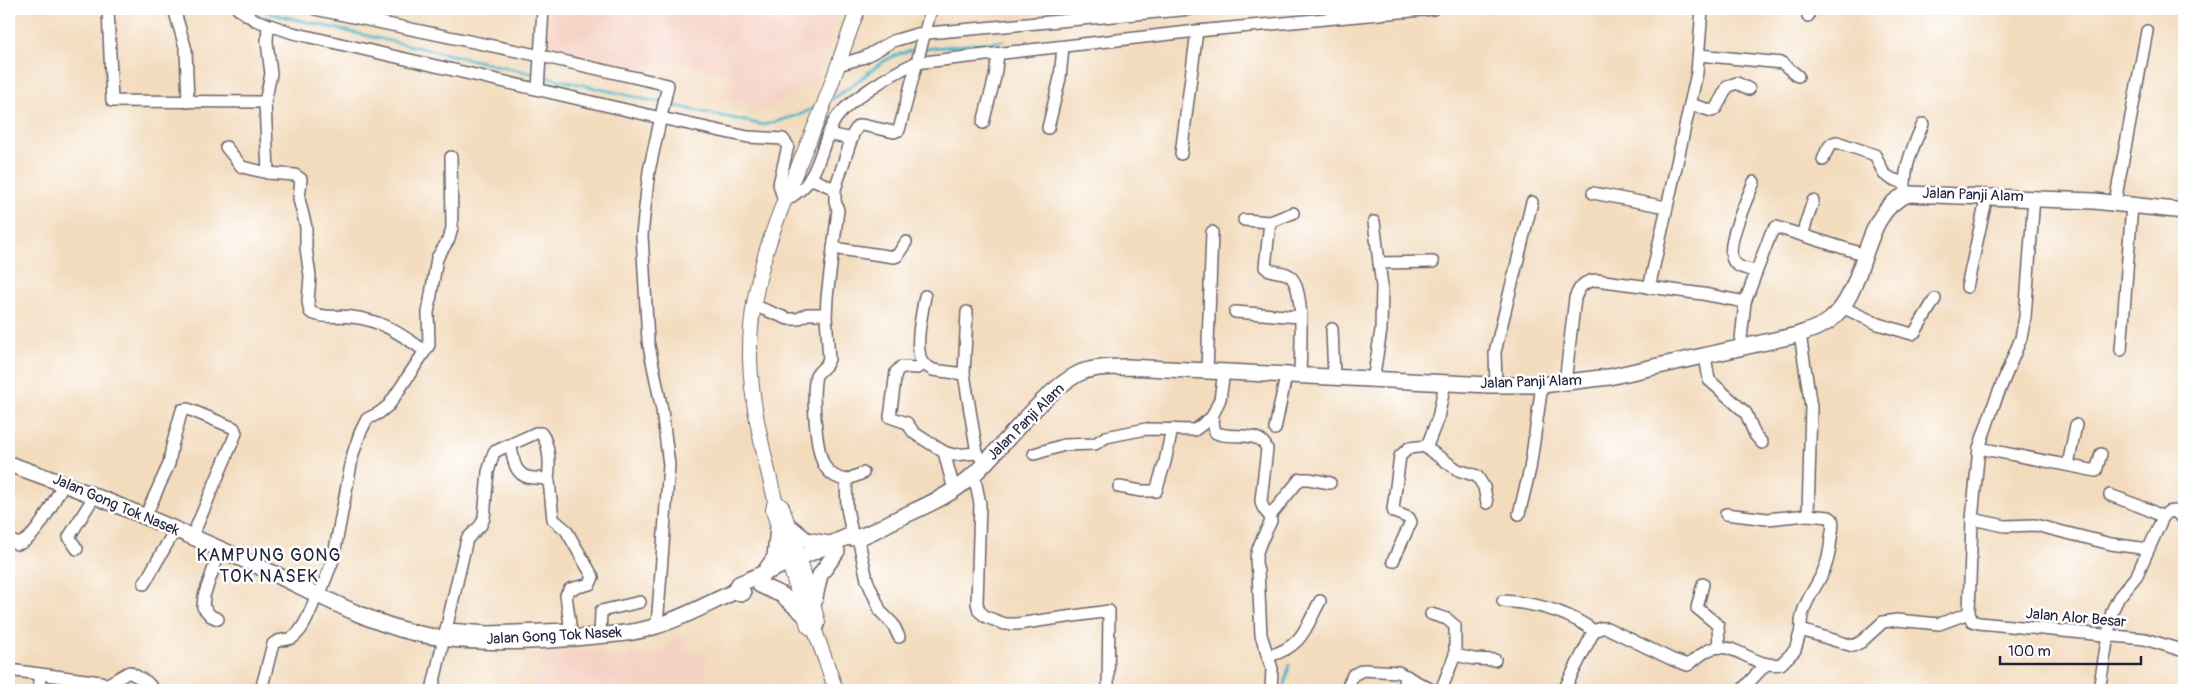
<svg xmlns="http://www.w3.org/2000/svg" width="2193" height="699" viewBox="0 0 2193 699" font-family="Pangolin,sans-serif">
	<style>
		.built { fill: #f6d2c4 }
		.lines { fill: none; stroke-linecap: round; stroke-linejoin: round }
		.stream { stroke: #4cb6c9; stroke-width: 3 }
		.minor-casing { stroke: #6b6369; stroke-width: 14 }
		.tertiary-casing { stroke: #6b6369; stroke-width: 16 }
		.secondary-casing { stroke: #6b6369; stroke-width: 18 }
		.minor { stroke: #fff; stroke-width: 11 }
		.tertiary { stroke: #fff; stroke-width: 14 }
		.secondary { stroke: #fff; stroke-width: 15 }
		.labels { text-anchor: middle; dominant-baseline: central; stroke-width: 5; stroke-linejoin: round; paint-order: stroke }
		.street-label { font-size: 15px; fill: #22223b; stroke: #fff }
		.quarter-label { font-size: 18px; letter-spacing: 1px; fill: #22223b; stroke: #fff }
	</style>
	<rect width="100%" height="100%" fill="#fff"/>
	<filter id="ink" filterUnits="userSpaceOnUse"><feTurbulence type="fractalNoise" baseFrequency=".02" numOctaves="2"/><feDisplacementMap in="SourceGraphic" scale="10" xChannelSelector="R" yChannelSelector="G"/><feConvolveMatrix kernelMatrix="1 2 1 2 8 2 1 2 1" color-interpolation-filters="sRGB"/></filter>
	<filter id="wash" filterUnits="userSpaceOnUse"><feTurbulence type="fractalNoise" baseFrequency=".0096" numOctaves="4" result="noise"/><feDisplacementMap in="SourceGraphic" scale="20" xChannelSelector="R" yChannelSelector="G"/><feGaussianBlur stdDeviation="1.12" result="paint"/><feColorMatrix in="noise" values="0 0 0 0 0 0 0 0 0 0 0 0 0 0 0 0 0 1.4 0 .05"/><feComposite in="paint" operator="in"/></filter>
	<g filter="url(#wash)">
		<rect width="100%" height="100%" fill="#f3dcbe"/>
		<g class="built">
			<polygon points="549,9 839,9 813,82 767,110 727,98 732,75 655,58 649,79 548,54"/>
			<polygon points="685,637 685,651 707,655 706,690 532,690 542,654 599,648 609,658 665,651 673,639"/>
		</g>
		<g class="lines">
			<g class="stream">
				<polyline points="262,9 268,13 661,103"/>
				<polyline points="924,49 1003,41"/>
				<path d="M830 100C864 83 877 54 918 50"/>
				<polyline points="667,104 764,125 802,114 817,106"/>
				<polyline points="1284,690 1289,665"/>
			</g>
		</g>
	</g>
	<g filter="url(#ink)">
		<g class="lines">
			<defs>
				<g id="minor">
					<polyline points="108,9 112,101 265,102"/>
					<polyline points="174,9 186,50 188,102"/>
					<path d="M238 9 255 20 293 33 661 118 748 137 783 139 788 146 779 184 784 202C792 196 801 191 807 183 821 165 823 139 835 120 848 100 893 73 915 63L1197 31 1433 9"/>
					<polyline points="315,9 541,56 668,85 649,171 642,235 648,341 662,410 669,465 657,626"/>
					<polyline points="1808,16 1809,9"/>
					<path d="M268 25 267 42 271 74 265 102 268 173 295 175 301 179 299 199 306 227V248L310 276 308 302 310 312C322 319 339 315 352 317 382 320 402 335 425 351L389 405 379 413 367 419 360 433 353 454 333 560 319 596"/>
					<polyline points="1699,55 1782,63 1798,76"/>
					<polyline points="838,65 865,57 893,41 917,34 1191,9"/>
					<polyline points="538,89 543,9"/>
					<polyline points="1690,104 1712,111 1716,108 1728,86 1737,83 1749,89"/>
					<polyline points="983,123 995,77 998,54"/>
					<polyline points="1048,128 1060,78 1063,47"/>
					<polyline points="828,134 852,139"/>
					<polyline points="226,147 242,167 268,173"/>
					<polyline points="1181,154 1197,31"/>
					<path d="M1823 160C1826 153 1828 143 1837 142L1875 155 1884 174 1892 179 1904 183"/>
					<polyline points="810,178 835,189"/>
					<path d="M1754 182C1748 197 1722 250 1735 263 1739 268 1750 270 1756 271"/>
					<path d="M1905 189C1904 166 1914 144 1923 124"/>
					<polyline points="1593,193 1666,207"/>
					<polyline points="2034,197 2025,317 2021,338 1994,404 1979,448 1972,519 1969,613 1972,621 1979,623 2145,639 2184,651"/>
					<polyline points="2115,202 2147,31"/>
					<path d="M1244 220 1270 222 1265 267C1272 274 1283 270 1290 276 1306 290 1300 355 1300 377"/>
					<polyline points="1270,222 1293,213"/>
					<polyline points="1802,235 1813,201"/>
					<polyline points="833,248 894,257 897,256 906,242"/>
					<polyline points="1379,263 1433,262"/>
					<polyline points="1967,287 1987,196"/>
					<polyline points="1649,288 1697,73 1702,9"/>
					<path d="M925 296C922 314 914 346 922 363L933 370 964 374"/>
					<polyline points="1745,302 1771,233 1776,227 1866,255"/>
					<polyline points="753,305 788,319 798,319 807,314 826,314"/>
					<polyline points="1842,307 1878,324 1912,334 1915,332 1935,299"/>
					<polyline points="967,312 964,374 977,453 982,459"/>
					<polyline points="1235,312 1300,317"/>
					<polyline points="1332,329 1334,378"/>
					<path d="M1800 334 1811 407 1808 515 1829 517 1832 519C1834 525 1832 531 1831 538 1830 550 1828 562 1823 572 1814 592 1799 608 1801 630L1853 646 1861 642 1883 622 1897 620 1939 624 1969 613"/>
					<polyline points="2121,350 2132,205"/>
					<polyline points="425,351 429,345 428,313 437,258 449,239 452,228 451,157"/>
					<polyline points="1705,356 1709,380 1746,413 1755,435 1762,443"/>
					<polyline points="923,364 917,368 901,367 896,372 890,417 907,423 914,433 944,452 953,455 977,453"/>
					<polyline points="1207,372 1212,232"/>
					<path d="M1224 372 1220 399 1212 417 1215 432C1229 441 1260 428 1267 449L1261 500C1262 513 1271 513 1271 521 1264 537 1251 554 1258 571L1261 635 1272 669 1271 690"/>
					<polyline points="1373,381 1381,330 1382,286 1374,222"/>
					<path d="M1565 383 1575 298C1580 286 1583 282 1596 280L1703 294 1745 302 1740 348"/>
					<polyline points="1496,385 1495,352 1532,202"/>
					<polyline points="1275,429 1286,376"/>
					<path d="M511 446C513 460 515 478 534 478 539 478 544 478 549 481L553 519 566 530 593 577 590 584 570 589 566 595 572 639"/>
					<polyline points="1425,447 1458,470 1477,476 1484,487 1487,503"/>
					<polyline points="1979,448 2096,471 2101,454"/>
					<polyline points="944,452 954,490"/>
					<polyline points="1034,454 1064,445 1095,444 1106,437 1146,429 1195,430 1212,417"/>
					<polyline points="2068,465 2076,425"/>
					<path d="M863 473 846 480C839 479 831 475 826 468 815 453 812 393 816 375L826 365 829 359 826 316 827 297 838 210 835 201V189L853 134 858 126 862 125 894 132 899 130 931 9"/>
					<polyline points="974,474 980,504 977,603 979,611 986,617 1005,624 1017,624 1109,611 1108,690"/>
					<polyline points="846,480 847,508 853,539"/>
					<polyline points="1119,487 1141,491 1156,491 1165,462 1172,429"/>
					<polyline points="2110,495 2147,509 2163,517"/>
					<polyline points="1519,514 1530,469 1542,385"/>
					<polyline points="1726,514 1767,519 1808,515"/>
					<polyline points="1270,516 1300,479 1309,479 1330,483"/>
					<polyline points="145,517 169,464 172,446 182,410 188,409 234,428 236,433 232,443 192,537"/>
					<polyline points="1972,519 2005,526 2035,525 2111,544 2148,549"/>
					<polyline points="858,537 867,580 881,612 893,624 899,637"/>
					<path d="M9 539 17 544C37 541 54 499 64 483"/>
					<polyline points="77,549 69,537 95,495"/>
					<polyline points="1393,561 1411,522 1409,518 1394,512 1393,509 1400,456 1409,448 1427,446 1438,418 1445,383"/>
					<polyline points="144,584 175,530"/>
					<polyline points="1703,584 1697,608 1718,625 1719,647"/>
					<path d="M1503 601C1536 603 1567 611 1594 631"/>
					<polyline points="1431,614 1447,619 1455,626 1455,655 1441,690"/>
					<polyline points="218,619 211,616 203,607 204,596 220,550"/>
					<polyline points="447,629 488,632 570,629"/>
					<polyline points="600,636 601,611 640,602"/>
					<polyline points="1455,655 1474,659 1495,660"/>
					<path d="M1269 656C1302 647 1305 629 1320 601"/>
					<polyline points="9,670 101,682 106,685 109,690"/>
					<polyline points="38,674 41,690"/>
					<polyline points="106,685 129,672 147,682 154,690"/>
					<path d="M261 690 273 644C279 638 285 641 292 638 305 630 311 608 317 595"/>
					<path d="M432 690 467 539 481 525 484 518 488 472 494 452 536 433H541C550 444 550 466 548 479"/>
					<polyline points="1346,690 1353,675 1363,670 1398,672 1432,690"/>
					<polyline points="1401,690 1407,676"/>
					<path d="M1564 690 1594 631 1601 628H1607L1673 660 1688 665C1696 659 1705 650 1714 648 1734 642 1756 669 1781 664L1795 650 1801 630"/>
					<polyline points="1742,690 1766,664"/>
					<polyline points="2099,690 2112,611 2119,597 2137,575 2163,517 2168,512 2174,511 2184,519"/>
				</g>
				<g id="tertiary">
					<polyline points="775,501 782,507 802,567 818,622 815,631"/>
					<path d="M836 690 815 631 808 626 773 510 775 500C764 454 751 406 750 358 748 273 786 197 818 119 833 83 844 45 858 9"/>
				</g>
				<g id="secondary">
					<path d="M9 464C95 494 179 530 262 568 312 591 361 620 415 633 472 646 537 642 595 636 616 634 637 633 656 626 683 618 709 603 734 592L743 593"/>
					<polyline points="789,526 806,540 829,544"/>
					<polyline points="764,573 775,557 778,527"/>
					<polyline points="760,585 782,595 805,615"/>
					<path d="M734 592 739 584 847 537C859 541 877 529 889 523 917 509 948 498 972 476 1003 448 1045 388 1082 372 1096 367 1112 367 1127 367L1489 385H1542L1609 377 1797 335C1808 331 1819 328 1829 321 1870 289 1859 213 1908 194L2094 201 2184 211"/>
					<polyline points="813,606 820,575 837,551"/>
				</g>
			</defs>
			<use href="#minor" class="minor-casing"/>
			<use href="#tertiary" class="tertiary-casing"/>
			<use href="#secondary" class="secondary-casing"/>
			<use href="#minor" class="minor"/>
			<use href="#tertiary" class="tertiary"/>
			<use href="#secondary" class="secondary"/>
		</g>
	</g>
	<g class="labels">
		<g class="street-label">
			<text transform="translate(1973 195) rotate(2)">Jalan Panji Alam</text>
			<text transform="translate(1531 382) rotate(-2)">Jalan Panji Alam</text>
			<text transform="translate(1026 422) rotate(-45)">Jalan Panji Alam</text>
			<text transform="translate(116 505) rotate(23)">Jalan Gong Tok Nasek</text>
			<text transform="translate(2076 618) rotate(5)">Jalan Alor Besar</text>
			<text transform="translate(554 636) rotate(-3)">Jalan Gong Tok Nasek</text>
		</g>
		<g class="quarter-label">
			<text x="269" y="555">KAMPUNG GONG<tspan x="269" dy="21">TOK NASEK</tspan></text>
		</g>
	</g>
	<rect width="2193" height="699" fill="none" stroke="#fff" stroke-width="30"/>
	<path d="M2000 656v8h141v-8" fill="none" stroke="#22223b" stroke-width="2.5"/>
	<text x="2008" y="656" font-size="15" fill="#22223b" stroke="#ffffff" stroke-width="4" paint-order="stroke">100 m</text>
</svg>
